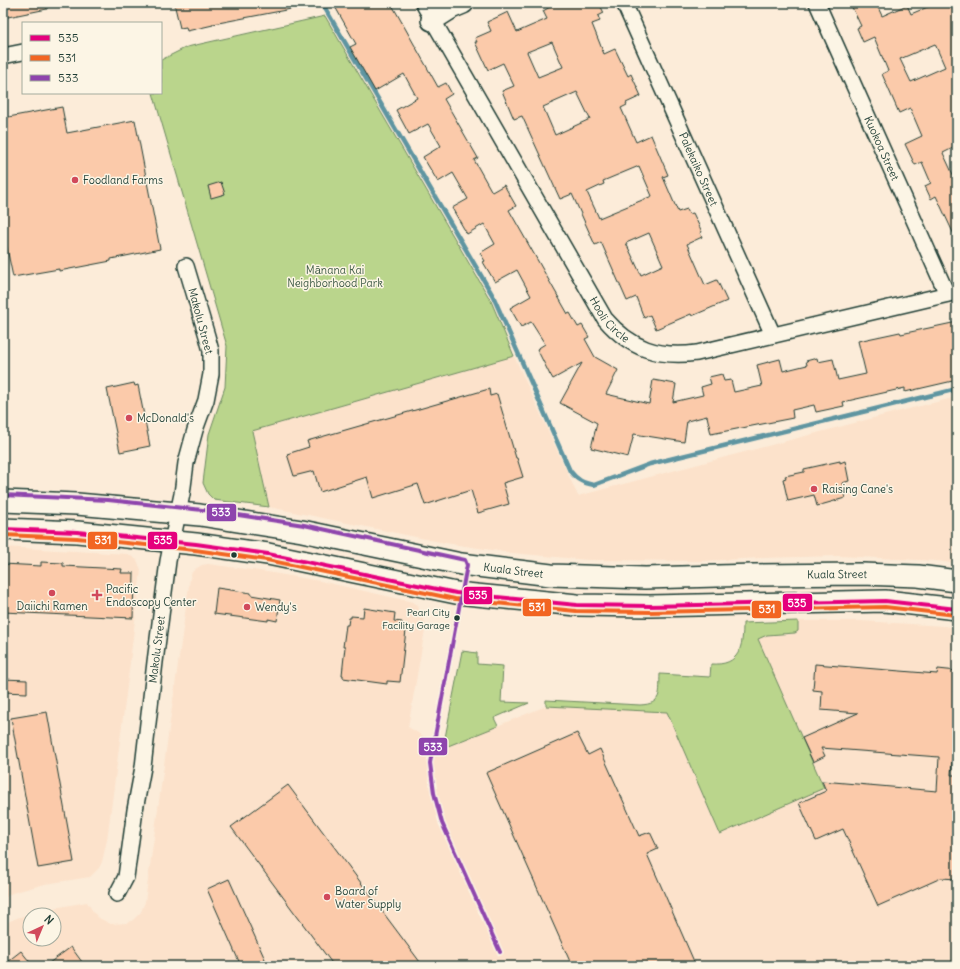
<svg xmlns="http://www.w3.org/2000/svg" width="960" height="969" viewBox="0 0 960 969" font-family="Delius,sans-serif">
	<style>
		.built { fill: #fce2cb; fill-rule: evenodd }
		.green { fill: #bad58c; stroke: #6c8960 }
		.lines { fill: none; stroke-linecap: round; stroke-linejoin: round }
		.stream { stroke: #5e95a1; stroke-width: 4.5 }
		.building { fill: #fbcaaa; stroke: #1f3d34; fill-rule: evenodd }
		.street-casing { stroke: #1f3d34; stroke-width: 18 }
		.secondary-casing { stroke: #1f3d34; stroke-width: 24 }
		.street { stroke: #fcf5e5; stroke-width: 15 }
		.secondary { stroke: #fcf5e5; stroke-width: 21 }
		.bus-1-casing { stroke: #fcf5e5; stroke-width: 7 }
		.bus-2-casing { stroke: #fcf5e5; stroke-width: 7 }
		.bus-3-casing { stroke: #fcf5e5; stroke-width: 7 }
		.bus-1 { stroke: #e5007d; stroke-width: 4 }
		.bus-2 { stroke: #f26522; stroke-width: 4 }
		.bus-3 { stroke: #8e44ad; stroke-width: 4 }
		.poi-dot { fill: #d1495b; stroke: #fcf5e5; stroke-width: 1.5 }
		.bus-dot { fill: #1f3d34; stroke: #fcf5e5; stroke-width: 1.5 }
		.labels { text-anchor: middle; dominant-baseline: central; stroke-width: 3; stroke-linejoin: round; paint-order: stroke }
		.bus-label { font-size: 10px; fill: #1f3d34; stroke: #fcf5e5; text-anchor: end }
		.street-label { font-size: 11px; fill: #1f3d34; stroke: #fcf5e5 }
		.poi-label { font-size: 11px; fill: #1f3d34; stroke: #fcf5e5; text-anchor: start }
		.park-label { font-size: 11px; fill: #3e5b46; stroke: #fcf5e5 }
		.line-badge { stroke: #fcf5e5; stroke-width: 1.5 }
		.badge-label { font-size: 11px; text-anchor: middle; font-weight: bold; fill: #fff }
	</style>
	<rect width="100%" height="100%" fill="#fcecd9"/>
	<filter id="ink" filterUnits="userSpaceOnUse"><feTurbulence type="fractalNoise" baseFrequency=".025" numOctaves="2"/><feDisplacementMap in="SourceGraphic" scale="8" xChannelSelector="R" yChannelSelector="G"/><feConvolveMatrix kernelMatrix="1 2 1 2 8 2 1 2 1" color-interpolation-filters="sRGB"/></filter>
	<g filter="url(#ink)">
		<g class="built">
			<polygon points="514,356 578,496 896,412 957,397 957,564 937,561 839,556 761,558 702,561 588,560 512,553 445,543 269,507 252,431"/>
			<polygon points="3,547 128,554 137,560 141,570 128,679 107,840 102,862 99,868 90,877 45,884 12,893 3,899"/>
			<path d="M208 564 267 572 320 581 413 602 418 605 419 611 426 624 408 727 443 748 546 706 667 712 720 834 823 788 758 639 767 635 792 634 798 631V621H861L944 626 957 628V966H3V924L17 918 38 911 87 902 94 913 99 918 111 924 127 923 133 920 141 912 145 902 190 578 192 572 197 568 202 565ZM30 915H54V939H30Z"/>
		</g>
		<g class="green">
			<polygon points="325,16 491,301 514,356 252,431 269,507 214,500 208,494 203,483 209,434 225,387 227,346 153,93 161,93 161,60 187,47"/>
			<path d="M798 621V631L795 633 767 635 758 639 824 788 720 834 667 712 546 706V700L640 705C663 704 659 693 660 674L710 677 711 664C740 666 743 647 743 623Z"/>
			<polygon points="462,651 477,653 477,664 503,666 501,702 529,703 494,718 498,726 443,748"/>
		</g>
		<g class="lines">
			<path class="stream" d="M322 3 493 296 570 471C577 480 583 483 594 485L650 464 678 457 957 389"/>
		</g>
		<g class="building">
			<polygon points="3,3 47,3 47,9 3,18"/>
			<polygon points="174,3 290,3 291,9 213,24 213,25 187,31 186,27 180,28"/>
			<polygon points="333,3 391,3 438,87 446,83 452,94 444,99 478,158 474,160 492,192 504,185 516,206 509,210 568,314 570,313 578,327 582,325 589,337 585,339 595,357 618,370 606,394 649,404 653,380 676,384 673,402 703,395 701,387 711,384 709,377 722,374 724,381 731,380 734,392 762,386 757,365 780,359 783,371 807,365 806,361 817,358 818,362 833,359 838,380 866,374 858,341 900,332 901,334 957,322 957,380 905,392 905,388 843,402 844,406 816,412 814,405 792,410 793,418 711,434 707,416 687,421 684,442 634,434 628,457 591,448 597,423 560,403 582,363 553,379 550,374 550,375 537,349 545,344 531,322 521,327 510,308 531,296 517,270 495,282 483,262 485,261 480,253 495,244 484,224 467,234 452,208 468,199 453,173 438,182 423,157 441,146 428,124 409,134 396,110 417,98 404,74 375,91 350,47 356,44"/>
			<path d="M557 3H599L604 13 598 16 600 21 592 24 604 54 615 49 628 76 631 74 641 96 626 103 627 105 621 108 636 142 651 135 668 175 663 177 678 212 687 209 689 214 693 213 702 232 700 233 702 237 687 244 705 285 717 280 727 301 692 316 691 314 656 329 650 315 644 318 636 297 627 301 601 242 595 245 572 194 560 199 522 116 514 119 502 91 514 86 503 63 488 70 475 42H477L475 38 491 31 487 22 508 12 517 32 547 19 543 11ZM552 42 563 67 538 77 527 52ZM577 92 590 119 555 135 543 107ZM639 166 652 196 599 218 587 192 604 184 603 181ZM649 233 663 265 641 275 626 243Z"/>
			<path d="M850 3H876L882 16 907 5 911 14 937 3H957V146L943 153 957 183V241L936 196 931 199 925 186 931 183 922 162 915 165 905 144 922 136 910 108 899 113 882 74 888 71 874 37 863 42 857 28 861 26ZM935 44 945 67 911 82 900 59Z"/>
			<polygon points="62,107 67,133 135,120 160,249 111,259 111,261 59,271 59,269 13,277 5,239 3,239 3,118"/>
			<polygon points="221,182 225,194 211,198 208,186"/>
			<polygon points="134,383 135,386 138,385 150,446 120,452 107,389"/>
			<polygon points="489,389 490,396 497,394 516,458 517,458 523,477 503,483 509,504 478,513 471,490 425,505 418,484 373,498 367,477 320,492 314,471 294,476 287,454 309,447 307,441"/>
			<polygon points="840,461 840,463 845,461 849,481 842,483 845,498 817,506 814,495 788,501 783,479 786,478 785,476 804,472 804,469"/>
			<polygon points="41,562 63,563 63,566 122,569 121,573 134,573 133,618 3,612 3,564 41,566"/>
			<polygon points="217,588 251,593 251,595 280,600 277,621 268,619 268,621 214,614"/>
			<polygon points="364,608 395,613 394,621 402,622 401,629 406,630 400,682 387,681 387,684 343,678 343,675 342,675 345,647 343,647 346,625 348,625 349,618 351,618 351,616 363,617"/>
			<polygon points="815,664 937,674 938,669 957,671 957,701 951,775 957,775 957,879 941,878 878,906 843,829 816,841 799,803 826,791 822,781 937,791 939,757 821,748 825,756 813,762 802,738 858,713 821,710 822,691 813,690"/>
			<polygon points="3,679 27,680 27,693 3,692"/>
			<polygon points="47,712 74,862 38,868 11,718"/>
			<polygon points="577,733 588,755 600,749 639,836 650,832 658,849 647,854 696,966 572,966 486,773"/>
			<polygon points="288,785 423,966 334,966 231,827"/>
			<polygon points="229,879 268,966 241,966 207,889"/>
			<polygon points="71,947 85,966 45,966"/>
			<polygon points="21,951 33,966 3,966 3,965"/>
		</g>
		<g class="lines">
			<defs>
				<g id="street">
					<path id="s1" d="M423 3 605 319C631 349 658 358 697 353L957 292"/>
					<path id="s2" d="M624 3 773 335"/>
					<path id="s3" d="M817 3 947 294"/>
					<polyline points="3,56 23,52"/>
					<path id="s4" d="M117 894 126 877 135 810 143 767 155 662 168 561 182 494 186 463 195 430 206 400 211 374V351L207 336 186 266"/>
				</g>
				<g id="secondary">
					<polyline points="432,20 451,8 463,3"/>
					<path id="s5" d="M3 501 77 504 200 515 302 531 461 564 551 575 645 578 754 575 862 574 918 576 957 581"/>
					<polyline points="3,529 77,532 196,544 268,554 456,593 577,605 650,606 885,601 957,609"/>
				</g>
			</defs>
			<use href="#street" class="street-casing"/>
			<use href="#secondary" class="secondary-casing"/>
			<use href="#street" class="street"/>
			<use href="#secondary" class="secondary"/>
			<defs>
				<polyline id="bus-1" points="3,529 77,532 196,544 268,554 456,593 577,605 650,606 885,601 957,609"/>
				<polyline id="bus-2" points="3,535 77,538 195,550 267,560 455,599 576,611 650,612 885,607 956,615"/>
				<polyline id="bus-3" points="3,495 108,500 212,511 304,525 465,560 467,565 430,763 434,793 442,823 500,952"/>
			</defs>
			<use href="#bus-1" class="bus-1-casing"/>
			<use href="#bus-2" class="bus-2-casing"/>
			<use href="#bus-3" class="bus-3-casing"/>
			<use href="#bus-1" class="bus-1"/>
			<use href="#bus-2" class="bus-2"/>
			<use href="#bus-3" class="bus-3"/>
		</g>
	</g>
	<g class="poi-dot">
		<circle cx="75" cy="180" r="4"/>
		<circle cx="129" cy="418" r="4"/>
		<circle cx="814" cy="489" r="4"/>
		<circle cx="52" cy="593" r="4"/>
		<path d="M95 589h4v4h4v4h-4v4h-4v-4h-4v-4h4z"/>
		<circle cx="247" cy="607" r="4"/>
		<circle cx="327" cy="897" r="4"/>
	</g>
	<g class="bus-dot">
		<circle cx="234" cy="555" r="3.5"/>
		<circle cx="457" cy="618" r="3.5"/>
	</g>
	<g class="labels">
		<g class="bus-label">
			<text x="450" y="612">Pearl City<tspan x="450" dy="13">Facility Garage</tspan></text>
		</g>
		<g class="street-label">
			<text stroke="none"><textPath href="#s3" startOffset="159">Kuokoa Street</textPath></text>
			<text stroke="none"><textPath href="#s2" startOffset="182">Palekaiko Street</textPath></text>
			<text stroke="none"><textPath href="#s1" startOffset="368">Hooli Circle</textPath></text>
			<text transform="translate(201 321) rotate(75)">Makolu Street</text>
			<text stroke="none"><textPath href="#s5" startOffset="516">Kuala Street</textPath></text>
			<text stroke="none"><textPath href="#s5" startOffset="840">Kuala Street</textPath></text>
			<text stroke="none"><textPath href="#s4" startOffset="249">Makolu Street</textPath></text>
		</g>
		<g class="poi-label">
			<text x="83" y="180">Foodland Farms</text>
			<text x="137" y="418">McDonald's</text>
			<text x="822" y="489">Raising Cane's</text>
			<text x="106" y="589">Pacific<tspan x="106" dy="13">Endoscopy Center</tspan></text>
			<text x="52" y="606" text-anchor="middle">Daiichi Ramen</text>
			<text x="255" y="607">Wendy's</text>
			<text x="335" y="891">Board of<tspan x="335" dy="13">Water Supply</tspan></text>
		</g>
		<g class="park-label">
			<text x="335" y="270">Mānana Kai<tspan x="335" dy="13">Neighborhood Park</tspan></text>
		</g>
	</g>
	<g class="line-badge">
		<rect x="206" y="503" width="31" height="19" rx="4" fill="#8e44ad"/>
		<rect x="87" y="531" width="31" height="19" rx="4" fill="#f26522"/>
		<rect x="147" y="531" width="31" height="19" rx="4" fill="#e5007d"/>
		<rect x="463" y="586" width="30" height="19" rx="4" fill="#e5007d"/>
		<rect x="782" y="593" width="31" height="19" rx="4" fill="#e5007d"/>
		<rect x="522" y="598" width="30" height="19" rx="4" fill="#f26522"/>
		<rect x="751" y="600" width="31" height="19" rx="4" fill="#f26522"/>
		<rect x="418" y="737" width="30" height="19" rx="4" fill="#8e44ad"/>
	</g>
	<g class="badge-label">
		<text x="221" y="516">533</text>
		<text x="103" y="544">531</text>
		<text x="163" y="544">535</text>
		<text x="478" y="599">535</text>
		<text x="797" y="607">535</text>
		<text x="537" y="611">531</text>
		<text x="767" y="613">531</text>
		<text x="433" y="751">533</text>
	</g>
	<rect width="960" height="969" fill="none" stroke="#fcf5e5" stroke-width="16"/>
	<rect x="8" y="8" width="944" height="953" fill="none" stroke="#1f3d34" stroke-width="1.5" filter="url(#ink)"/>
	<rect x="22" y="22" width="140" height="72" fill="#fcf5e5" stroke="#a4ab9e"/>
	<rect x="30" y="35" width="20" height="6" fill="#e5007d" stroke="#a4ab9e"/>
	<text x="58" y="42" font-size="12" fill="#1f3d34">535</text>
	<rect x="30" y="55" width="20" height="6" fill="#f26522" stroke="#a4ab9e"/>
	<text x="58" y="62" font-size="12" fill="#1f3d34">531</text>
	<rect x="30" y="75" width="20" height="6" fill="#8e44ad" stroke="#a4ab9e"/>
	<text x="58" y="82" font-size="12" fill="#1f3d34">533</text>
	<g transform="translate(42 927) rotate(44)"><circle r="19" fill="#fcf5e5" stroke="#a4ab9e"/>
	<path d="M0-3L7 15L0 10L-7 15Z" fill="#d1495b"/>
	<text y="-6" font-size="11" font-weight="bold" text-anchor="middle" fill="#1f3d34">N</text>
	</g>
</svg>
